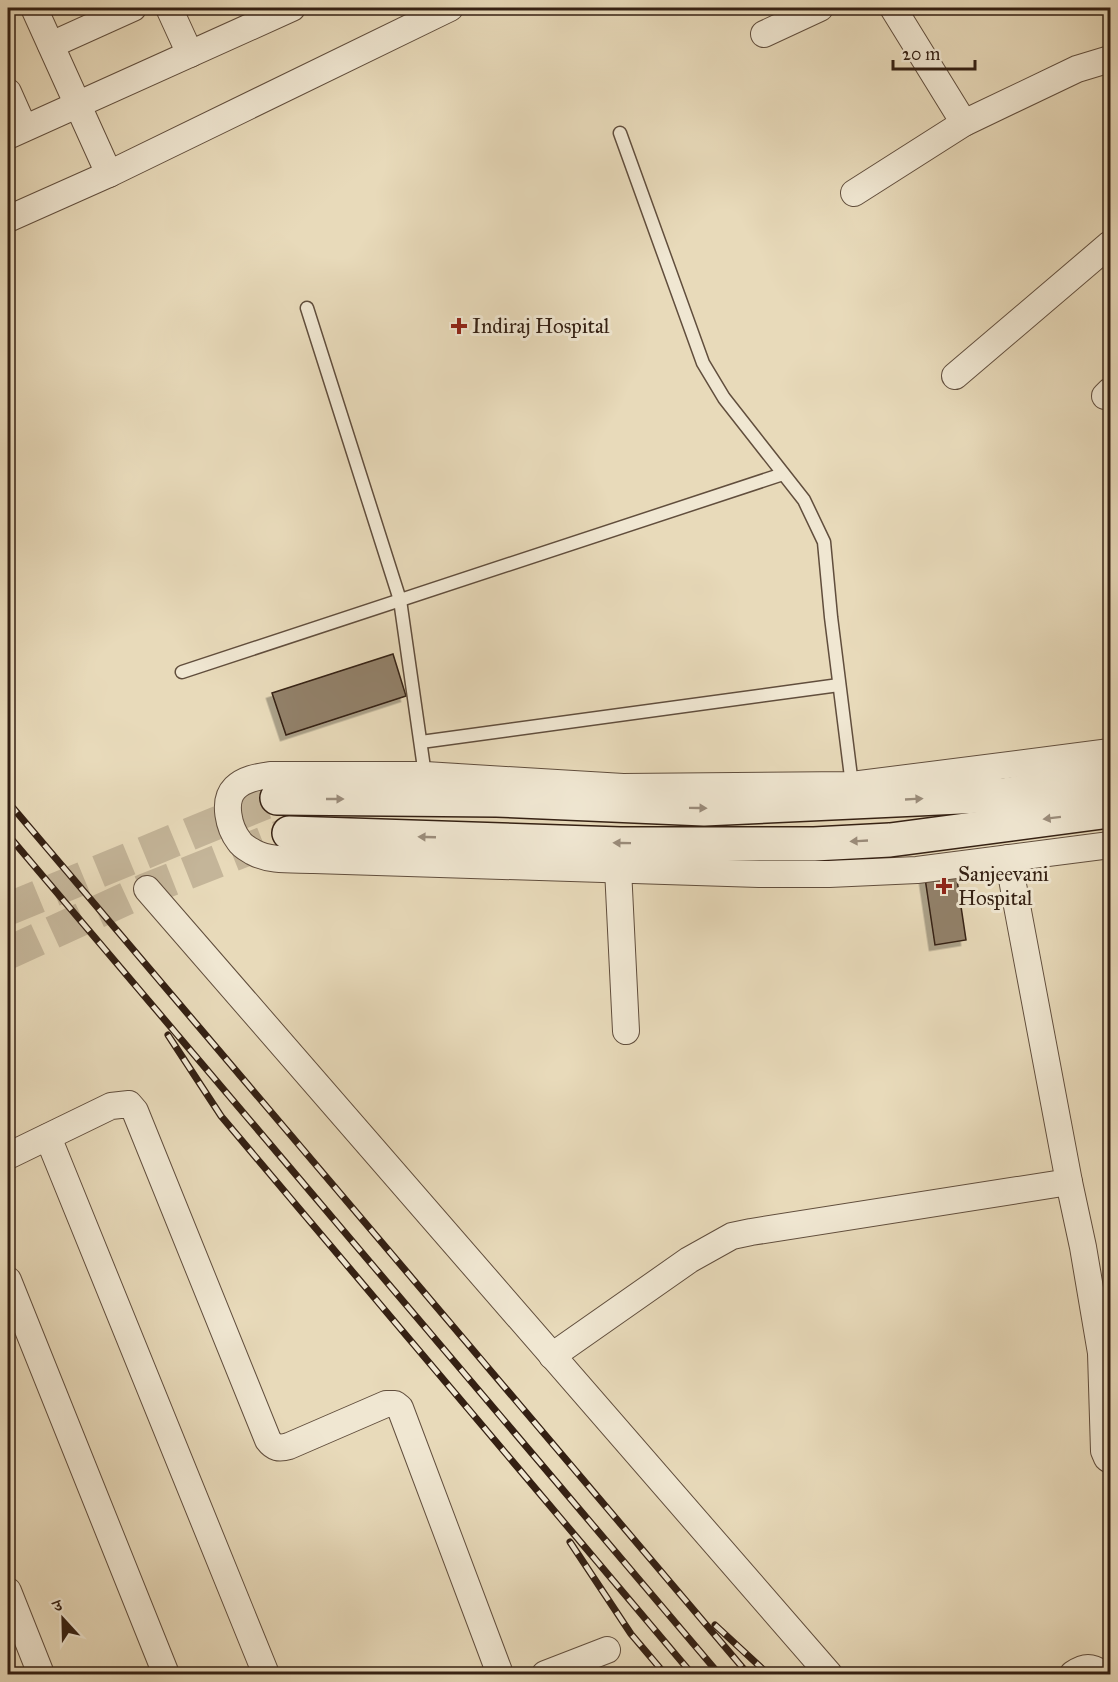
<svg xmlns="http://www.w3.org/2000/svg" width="1118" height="1682" viewBox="0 0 1118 1682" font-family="'IM FELL Great Primer','Noto Serif Devanagari',serif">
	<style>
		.building { fill: #92816a; stroke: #342013; stroke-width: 1.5; filter: url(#shadow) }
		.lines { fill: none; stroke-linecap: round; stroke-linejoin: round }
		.secondary-tunnel { stroke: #c4b599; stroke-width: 33; stroke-dasharray: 33 16; stroke-linecap: butt }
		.lane-casing { stroke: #614e3d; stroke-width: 15 }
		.street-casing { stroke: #614e3d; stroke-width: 28 }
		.secondary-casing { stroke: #342013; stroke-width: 36 }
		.lane { stroke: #f0e7d2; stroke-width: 12 }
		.street { stroke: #f0e7d2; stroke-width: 26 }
		.secondary { stroke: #f0e7d2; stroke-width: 33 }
		.rail-casing { stroke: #342013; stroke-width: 7 }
		.rail { stroke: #f0e7d2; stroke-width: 4.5; stroke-dasharray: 14; stroke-linecap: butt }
		.oneway { fill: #9b8d7c }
		.poi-dot { fill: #8f2418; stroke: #f0e7d2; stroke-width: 2 }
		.labels { text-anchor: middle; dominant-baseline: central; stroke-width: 6; stroke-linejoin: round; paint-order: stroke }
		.poi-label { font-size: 21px; fill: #342013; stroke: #f0e7d2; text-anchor: start }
	</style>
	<defs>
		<filter id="shadow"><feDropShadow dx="-5.5" dy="5.5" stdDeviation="0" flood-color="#0004"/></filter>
	</defs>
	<rect width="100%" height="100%" fill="#e8daba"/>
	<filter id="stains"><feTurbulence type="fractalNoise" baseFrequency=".00333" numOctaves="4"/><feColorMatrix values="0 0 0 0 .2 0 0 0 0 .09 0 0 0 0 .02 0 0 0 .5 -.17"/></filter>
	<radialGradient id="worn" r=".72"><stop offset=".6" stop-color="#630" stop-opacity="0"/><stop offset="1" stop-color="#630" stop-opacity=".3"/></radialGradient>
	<g class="building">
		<polygon points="393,654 406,696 286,735 272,693"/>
		<polygon points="956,873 966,940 935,945 925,878"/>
	</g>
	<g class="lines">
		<g class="secondary-tunnel">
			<polyline points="8,909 277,798"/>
			<polyline points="8,953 147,889 289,833"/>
		</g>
		<defs>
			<g id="lane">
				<polyline points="620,133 703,363 724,398 804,500 824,542 831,617 852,785"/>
				<polyline points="307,308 400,600 425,775"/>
				<polyline points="182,672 783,474"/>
				<polyline points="421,742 839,685"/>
			</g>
			<g id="street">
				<polyline points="34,8 109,174"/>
				<polyline points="169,8 190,54"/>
				<polyline points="893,8 964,123"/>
				<polyline points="764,34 820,8"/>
				<polyline points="51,45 133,8"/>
				<polyline points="8,92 24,128"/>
				<polyline points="8,136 292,8"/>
				<polyline points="854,193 964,123 1077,69 1110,59"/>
				<polyline points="8,219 109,174 450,8"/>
				<polyline points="955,376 1110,244"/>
				<polyline points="1105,396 1110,391"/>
				<path d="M1110 752 852 785 623 787 425 775H270C257 777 244 779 235 788 222 801 229 828 239 841 242 846 248 849 253 852 271 862 294 859 314 860L759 874H829L917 870 1110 845"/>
				<polyline points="1008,858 1069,1182 1083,1247 1101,1353 1104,1451 1107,1458 1110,1460"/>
				<polyline points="618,869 626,1031"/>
				<polyline points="147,889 829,1674"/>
				<polyline points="48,1137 266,1674"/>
				<path d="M8 1156 111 1106 129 1104 135 1111 268 1440C274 1448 279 1449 289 1446L386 1404H395L400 1408 500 1674"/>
				<polyline points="8,1280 166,1674"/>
				<polyline points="552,1356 689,1260 732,1236 751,1232 1069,1182"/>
				<polyline points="8,1591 41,1674"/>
				<polyline points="545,1674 607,1650"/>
				<path d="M1073 1674C1085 1666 1091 1666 1103 1674"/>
			</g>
			<g id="secondary">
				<polyline points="277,798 497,800 704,809 1003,795 1110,779"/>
				<polyline points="289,833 620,844 814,844 890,840 1110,811"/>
			</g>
		</defs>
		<use href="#lane" class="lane-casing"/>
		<use href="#street" class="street-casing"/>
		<use href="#secondary" class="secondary-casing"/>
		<use href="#lane" class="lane"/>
		<use href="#street" class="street"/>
		<use href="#secondary" class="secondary"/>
		<defs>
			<g id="rail">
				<polyline points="8,802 748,1674"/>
				<polyline points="8,835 719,1674"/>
				<polyline points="168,1035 221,1116 692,1674"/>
				<polyline points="570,1542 631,1634 665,1674"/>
				<polyline points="715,1625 768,1674"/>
			</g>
		</defs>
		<use href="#rail" class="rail-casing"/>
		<use href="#rail" class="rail"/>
	</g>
	<defs><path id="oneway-solid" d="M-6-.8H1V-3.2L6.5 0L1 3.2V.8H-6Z" transform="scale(1.5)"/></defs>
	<g class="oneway">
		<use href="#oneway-solid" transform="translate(335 799)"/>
		<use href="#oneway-solid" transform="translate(914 799) rotate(-3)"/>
		<use href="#oneway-solid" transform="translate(698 808) rotate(1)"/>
		<use href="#oneway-solid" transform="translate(1052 818) rotate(173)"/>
		<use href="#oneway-solid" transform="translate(427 837) rotate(-178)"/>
		<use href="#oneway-solid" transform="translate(859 841) rotate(177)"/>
		<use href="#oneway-solid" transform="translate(622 843) rotate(-179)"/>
	</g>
	<g class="poi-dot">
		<path d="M456 317h6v6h6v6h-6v6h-6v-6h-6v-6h6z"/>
		<path d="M941 877h6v6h6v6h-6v6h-6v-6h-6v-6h6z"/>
	</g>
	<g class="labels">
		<g class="poi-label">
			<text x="472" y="326">Indiraj Hospital</text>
			<text x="958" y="874">Sanjeevani<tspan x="958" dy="24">Hospital</tspan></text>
		</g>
	</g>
	<rect width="1118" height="1682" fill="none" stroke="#e8daba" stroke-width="30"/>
	<rect x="9" y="9" width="1100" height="1664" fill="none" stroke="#342013" stroke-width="3"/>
	<rect x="15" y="15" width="1088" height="1652" fill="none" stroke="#342013" stroke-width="1.5"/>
	<g transform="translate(63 1619) rotate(338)" stroke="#f0e7d2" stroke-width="4.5" paint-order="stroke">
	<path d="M0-4.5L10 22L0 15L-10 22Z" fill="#342013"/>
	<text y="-9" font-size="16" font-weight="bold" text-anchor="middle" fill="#342013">उ</text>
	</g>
	<path d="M893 60v9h82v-9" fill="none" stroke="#342013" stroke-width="3"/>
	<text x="902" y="60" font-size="18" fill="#342013" stroke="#f0e7d2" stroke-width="4.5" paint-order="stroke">20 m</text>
	<rect width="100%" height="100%" filter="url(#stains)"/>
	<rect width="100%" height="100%" fill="url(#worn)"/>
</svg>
